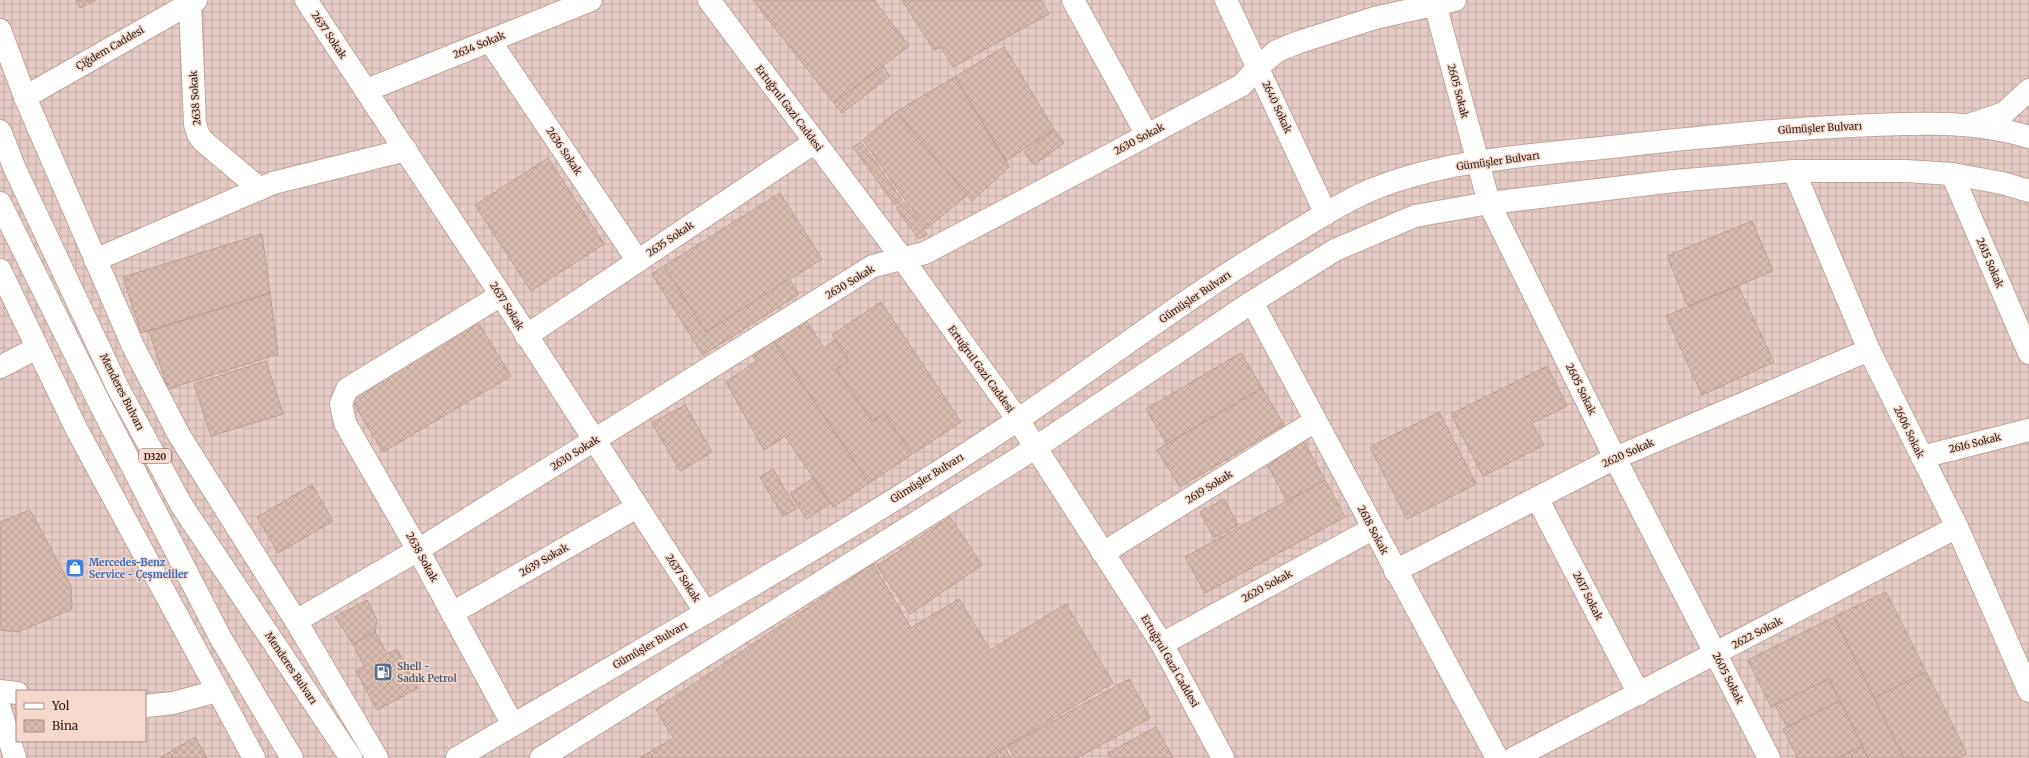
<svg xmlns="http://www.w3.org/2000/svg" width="2029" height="758" viewBox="0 0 2029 758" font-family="Merriweather,serif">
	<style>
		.industrial { fill: url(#industrial-grid); fill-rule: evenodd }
		.building { fill: url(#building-cross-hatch); stroke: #b79d90 }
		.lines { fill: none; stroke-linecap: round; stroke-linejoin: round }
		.minor-casing { stroke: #c1a69a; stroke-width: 24 }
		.major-casing { stroke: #c1a69a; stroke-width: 24 }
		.minor { stroke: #fff; stroke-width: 22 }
		.major { stroke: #fff; stroke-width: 22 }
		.labels { text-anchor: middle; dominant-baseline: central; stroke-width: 3; stroke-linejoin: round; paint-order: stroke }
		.shield { fill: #f6d9cd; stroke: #65554e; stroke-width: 1 }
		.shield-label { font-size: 9px; font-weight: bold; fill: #271d18 }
		.street-label { font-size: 10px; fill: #271d18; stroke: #f6d9cd }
		.shop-label { font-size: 10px; font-weight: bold; fill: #366cbe; stroke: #f6d9cd; text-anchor: start }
		.service-label { font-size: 10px; font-weight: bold; fill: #4e5e75; stroke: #f6d9cd; text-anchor: start }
	</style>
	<defs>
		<pattern id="industrial-grid" width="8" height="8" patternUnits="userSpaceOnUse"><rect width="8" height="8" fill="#e6ccc6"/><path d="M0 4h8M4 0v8" fill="none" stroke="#c5afa9"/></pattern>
		<pattern id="building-cross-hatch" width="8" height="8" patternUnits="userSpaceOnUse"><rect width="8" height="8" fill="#d7bbaf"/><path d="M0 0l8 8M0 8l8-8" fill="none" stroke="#b9a096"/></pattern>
	</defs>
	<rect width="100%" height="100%" fill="#f6d9cd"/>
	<path class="industrial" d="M0 0H2029V758H0ZM17 691H145V741H17Z"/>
	<g class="building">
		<polygon points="76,0 96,0 80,8"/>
		<polygon points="753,0 874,0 909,46 834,103"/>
		<polygon points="902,0 1041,0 1049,14 953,67 941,47 934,50"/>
		<polygon points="1004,47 1054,129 1006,161 955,77"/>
		<polygon points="883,66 890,76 842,113 834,103"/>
		<polygon points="955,77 1009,167 972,201 896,112"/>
		<polygon points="896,112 967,195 926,229 863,140"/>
		<polygon points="1054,130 1064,143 1034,165 1024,152"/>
		<polygon points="861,142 902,200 895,205 853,147"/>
		<polygon points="548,158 604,244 531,291 475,205"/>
		<polygon points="780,193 822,259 706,332 664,266"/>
		<polygon points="904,202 927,234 919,239 896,208"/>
		<polygon points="1752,221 1773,271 1688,306 1667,256"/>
		<polygon points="262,234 270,293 141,333 123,277"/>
		<polygon points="664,266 706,332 789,279 799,294 703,355 652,274"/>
		<polygon points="1738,286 1774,362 1702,395 1666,316"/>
		<polygon points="270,293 278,354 168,389 149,331"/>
		<polygon points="881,302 961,422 912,454 884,413 872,421 836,369 849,360 832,335"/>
		<polygon points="805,319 824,348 835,340 849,360 836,369 872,421 884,413 912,454 869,483 773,341"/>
		<polygon points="477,321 511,376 383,452 350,397"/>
		<polygon points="773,341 869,483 833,507 785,436 764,450 726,382 757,361 752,355"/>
		<polygon points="1241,353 1262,388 1167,444 1146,409"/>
		<polygon points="266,361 283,414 211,436 194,384"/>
		<polygon points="1547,366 1567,406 1532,423 1544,445 1483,476 1451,414"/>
		<polygon points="1262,388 1284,425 1180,487 1157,450"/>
		<polygon points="685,405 712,452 680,471 652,423"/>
		<polygon points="1439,412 1476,484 1407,519 1370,447"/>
		<polygon points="1304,442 1325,480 1287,501 1266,462"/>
		<polygon points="773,469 796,509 783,516 760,477"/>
		<polygon points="813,478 830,503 807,519 790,494"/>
		<polygon points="1325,480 1345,517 1205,593 1185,557"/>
		<polygon points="312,485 333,521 278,553 257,517"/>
		<polygon points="1224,499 1238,525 1214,538 1200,512"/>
		<polygon points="30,510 71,586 72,609 18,632 0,630 0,522"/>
		<polygon points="950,517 982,565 910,614 877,566"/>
		<polygon points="873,564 911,628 959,599 990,650 1066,604 1113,683 986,758 640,758 673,738 656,709"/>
		<polygon points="1886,592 1926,672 1874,698 1834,617"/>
		<polygon points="367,600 377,620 375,632 353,644 335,617"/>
		<polygon points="1834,617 1874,698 1904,758 1868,758 1829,679 1771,707 1748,660"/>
		<polygon points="375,632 387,654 397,649 418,688 377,710 356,671 364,666 353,644"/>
		<polygon points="1926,672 1967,754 1959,758 1904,758 1874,698"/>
		<polygon points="1129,679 1150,718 1077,758 1015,758 1008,746"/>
		<polygon points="1829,679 1840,701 1787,727 1775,705"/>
		<polygon points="1840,701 1862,746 1838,758 1798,758 1783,729"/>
		<polygon points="1156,727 1173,758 1111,758 1108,753"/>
		<polygon points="195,737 207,758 160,758"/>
		<polygon points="1862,746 1868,758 1838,758"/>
		<polygon points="1004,747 1011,758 986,758"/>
	</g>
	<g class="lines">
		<defs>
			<g id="minor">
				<polyline points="306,0 501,295 706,613"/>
				<polyline points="1073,0 1147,135"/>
				<polyline points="1226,0 1326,214"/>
				<polyline points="1422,0 1435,4 1489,203 1615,458 1769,758"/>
				<polyline points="190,3 195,124 198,134 203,141 260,189"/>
				<polyline points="490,41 638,261"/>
				<polyline points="367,90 591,0"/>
				<polyline points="25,97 196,0"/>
				<polyline points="1972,124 2004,113 2029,90"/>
				<polyline points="1794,171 1869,350 1957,527 2029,691"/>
				<polyline points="1952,174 2029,353"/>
				<polyline points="95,260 273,183 406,150"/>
				<polyline points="501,295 347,389 341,404 345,423 418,550 513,725"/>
				<polyline points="1252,302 1497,758"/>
				<polyline points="526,336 815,142"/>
				<polyline points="0,367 37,348"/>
				<polyline points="1922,457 2029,430"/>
				<polyline points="1537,498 1639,694"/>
				<polyline points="1103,553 1315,421"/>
				<polyline points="1395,571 1615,458 1869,350"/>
				<polyline points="452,613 637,507"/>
				<polyline points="296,621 418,550 873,266 925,253 1242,85 1258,67 1277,51 1299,42 1375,18 1455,0"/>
				<polyline points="1162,644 1372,529"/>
				<polyline points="0,691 17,693"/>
				<polyline points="145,706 173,703 217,691"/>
				<polyline points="0,709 15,758"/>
				<polyline points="1514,758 1957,527"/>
			</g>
			<g id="major">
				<polyline points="709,0 902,258 1018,420 1162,644 1223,758"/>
				<polyline points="0,30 25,97 133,346 179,435 296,621 377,758"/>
				<polyline points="0,131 15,169 118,388 182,506 351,758"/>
				<polyline points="0,203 98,400 220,637 292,758"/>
				<polyline points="0,270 77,430 254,758"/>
				<path d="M457 758C645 646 838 541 1019 419 1108 358 1194 292 1287 237 1314 221 1342 202 1371 190 1451 157 1543 155 1629 145 1710 136 1791 128 1873 125 1926 123 1978 121 2029 137"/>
				<polyline points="541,758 1035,448 1252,302 1335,250 1415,216 1489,203 1674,181 1794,171 1906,171 1952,174 2002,183 2029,191"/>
			</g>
		</defs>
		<use href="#minor" class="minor-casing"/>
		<use href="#major" class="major-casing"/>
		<use href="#minor" class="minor"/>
		<use href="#major" class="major"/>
	</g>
	<defs>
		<symbol id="shop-square" viewBox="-11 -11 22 22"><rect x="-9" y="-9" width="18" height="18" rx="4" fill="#3f7fe0" stroke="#f6d9cd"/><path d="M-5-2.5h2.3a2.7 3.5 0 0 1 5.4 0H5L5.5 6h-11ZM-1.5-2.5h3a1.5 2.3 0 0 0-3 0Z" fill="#fff"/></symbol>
		<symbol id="fuel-square" viewBox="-11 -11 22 22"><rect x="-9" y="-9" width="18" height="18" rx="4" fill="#5c6f8a" stroke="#f6d9cd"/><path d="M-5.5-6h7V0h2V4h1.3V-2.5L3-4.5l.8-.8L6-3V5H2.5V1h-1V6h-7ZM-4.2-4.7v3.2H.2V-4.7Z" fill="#fff"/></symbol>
	</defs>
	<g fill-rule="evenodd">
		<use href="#shop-square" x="64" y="557" width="22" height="22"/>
		<use href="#fuel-square" x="372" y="661" width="22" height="22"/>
	</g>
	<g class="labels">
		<rect class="shield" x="139" y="449" width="32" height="14" rx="3"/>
		<g class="shield-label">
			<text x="155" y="456">D320</text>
		</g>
		<g class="street-label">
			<text transform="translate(329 35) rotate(56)">2637 Sokak</text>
			<text transform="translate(479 45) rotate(-22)">2634 Sokak</text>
			<text transform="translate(110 48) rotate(-30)">Çiğdem Caddesi</text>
			<text transform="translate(1458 91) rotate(75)">2605 Sokak</text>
			<text transform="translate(195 98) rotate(-94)">2638 Sokak</text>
			<text transform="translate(1277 107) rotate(65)">2640 Sokak</text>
			<text transform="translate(789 108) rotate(53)">Ertuğrul Gazi Caddesi</text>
			<text transform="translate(1820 128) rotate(-3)">Gümüşler Bulvarı</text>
			<text transform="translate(1139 139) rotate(-28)">2630 Sokak</text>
			<text transform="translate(564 151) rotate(56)">2636 Sokak</text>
			<text transform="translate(1498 161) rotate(-8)">Gümüşler Bulvarı</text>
			<text transform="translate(670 239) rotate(-34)">2635 Sokak</text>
			<text transform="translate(1990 263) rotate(67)">2615 Sokak</text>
			<text transform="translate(850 282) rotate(-31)">2630 Sokak</text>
			<text transform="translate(1195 297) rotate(-34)">Gümüşler Bulvarı</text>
			<text transform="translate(507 306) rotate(58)">2637 Sokak</text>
			<text transform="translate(981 369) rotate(54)">Ertuğrul Gazi Caddesi</text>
			<text transform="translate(1581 389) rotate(64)">2605 Sokak</text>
			<text transform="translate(122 392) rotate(63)">Menderes Bulvarı</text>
			<text transform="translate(1909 432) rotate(64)">2606 Sokak</text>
			<text transform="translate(1975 443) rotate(-14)">2616 Sokak</text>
			<text transform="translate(575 453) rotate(-32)">2630 Sokak</text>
			<text transform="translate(1628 453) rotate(-24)">2620 Sokak</text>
			<text transform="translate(927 478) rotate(-32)">Gümüşler Bulvarı</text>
			<text transform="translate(1209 487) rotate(-32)">2619 Sokak</text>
			<text transform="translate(1373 530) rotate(62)">2618 Sokak</text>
			<text transform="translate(422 557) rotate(61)">2638 Sokak</text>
			<text transform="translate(544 560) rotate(-30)">2639 Sokak</text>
			<text transform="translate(683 578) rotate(57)">2637 Sokak</text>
			<text transform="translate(1267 586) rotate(-29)">2620 Sokak</text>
			<text transform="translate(1588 596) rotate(63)">2617 Sokak</text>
			<text transform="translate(1757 633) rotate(-28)">2622 Sokak</text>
			<text transform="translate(650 645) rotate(-30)">Gümüşler Bulvarı</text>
			<text transform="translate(1170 661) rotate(60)">Ertuğrul Gazi Caddesi</text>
			<text transform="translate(291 668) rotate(56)">Menderes Bulvarı</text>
			<text transform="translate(1728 678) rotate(63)">2605 Sokak</text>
		</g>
		<g class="shop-label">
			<text x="89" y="562">Mercedes-Benz<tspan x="89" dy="12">Service - Çeşmeliler</tspan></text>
		</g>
		<g class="service-label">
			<text x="397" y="666">Shell -<tspan x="397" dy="12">Sadık Petrol</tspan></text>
		</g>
	</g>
	<rect x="16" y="690" width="130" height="52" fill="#f6d9cd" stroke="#a38e85"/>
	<rect x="24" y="703" width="20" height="6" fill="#ffffff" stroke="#a38e85"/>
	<text x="52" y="710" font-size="12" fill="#271d18">Yol</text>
	<rect x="24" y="720" width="20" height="12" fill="url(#building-cross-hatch)" stroke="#a38e85"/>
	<text x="52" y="730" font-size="12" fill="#271d18">Bina</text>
</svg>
